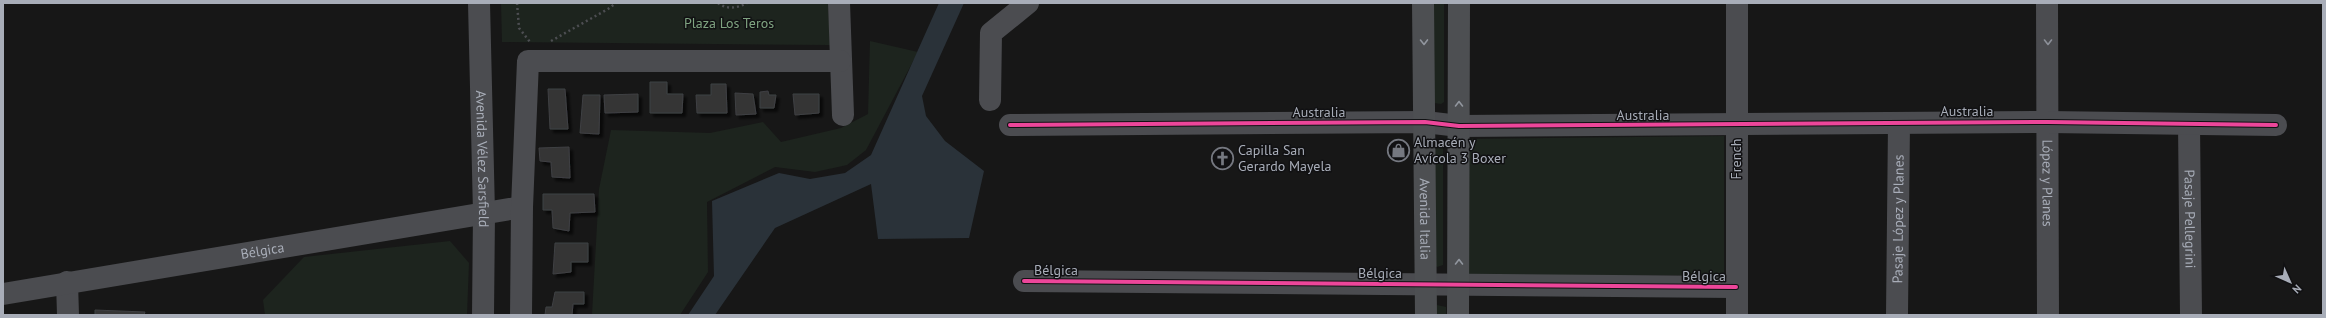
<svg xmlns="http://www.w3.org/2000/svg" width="2326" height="318" viewBox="0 0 2326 318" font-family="'PT Sans',sans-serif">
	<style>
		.green { fill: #1d241e }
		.water { fill: #2a3239 }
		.building { fill: #353536; stroke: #3f4043; filter: url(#shadow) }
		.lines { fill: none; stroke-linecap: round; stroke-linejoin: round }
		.path { stroke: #4d4e52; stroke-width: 2.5; stroke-dasharray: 2 3; stroke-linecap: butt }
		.minor { stroke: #4b4c50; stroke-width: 22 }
		.major { stroke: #4d4f52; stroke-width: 22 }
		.cycleway-casing { stroke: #111113; stroke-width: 6 }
		.cycleway { stroke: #ed469a; stroke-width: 4 }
		.oneway { stroke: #91969e }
		.oneway2 { stroke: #8c9099 }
		.labels { text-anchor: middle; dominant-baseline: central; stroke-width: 3; stroke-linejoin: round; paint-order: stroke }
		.park-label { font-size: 14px; fill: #7fa381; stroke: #111113 }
		.street-label { font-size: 14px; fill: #a8adb8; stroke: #111113 }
		.poi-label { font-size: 14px; fill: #a8adb8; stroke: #111113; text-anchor: start }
	</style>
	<defs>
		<filter id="shadow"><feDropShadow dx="3.5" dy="3.5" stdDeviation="1" flood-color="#0009"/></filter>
	</defs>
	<rect width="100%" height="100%" fill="#171717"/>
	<g class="green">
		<polygon points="501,3 828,3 830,45 502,42"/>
		<polygon points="1433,3 1444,3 1444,102 1441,104 1434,103"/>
		<polygon points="870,41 918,52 866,150 847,165 815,172 775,167 707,202 708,272 680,315 592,315 599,189 611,130 710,133 763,122 781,142 841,128 868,114"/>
		<polygon points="1724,136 1724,275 1466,276 1467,139"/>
		<polygon points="1434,145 1443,148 1443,265 1437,267 1434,265"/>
		<polygon points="450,241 469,263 467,315 265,315 263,300 304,257"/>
		<polygon points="1437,305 1446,307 1446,315 1435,315"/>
	</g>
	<polygon class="water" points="939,3 964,3 922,96 926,116 945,141 984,171 969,238 878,239 871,184 775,228 715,315 688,315 714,276 712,201 779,173 810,179 845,173 871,155"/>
	<g class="building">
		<polygon points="650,82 667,82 667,94 683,94 682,113 650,113"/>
		<polygon points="711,84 726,84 727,113 697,113 696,95 711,95"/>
		<polygon points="548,89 565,89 568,129 550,129"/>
		<polygon points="768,91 769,95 776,95 774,108 760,108 760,92"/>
		<polygon points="735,93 753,94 756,114 736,115"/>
		<polygon points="638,94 638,112 605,113 604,95"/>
		<polygon points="793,94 819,94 819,113 795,115"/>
		<polygon points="583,95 600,95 599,134 580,133"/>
		<polygon points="569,147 570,178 552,177 551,162 540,161 539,148"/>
		<polygon points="543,194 594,194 595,212 570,213 569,231 553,228 552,210 543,210"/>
		<polygon points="555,243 588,243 588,262 571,262 571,272 553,274"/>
		<polygon points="555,292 584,292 584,304 573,304 572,315 545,315 546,307 552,307"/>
		<polygon points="95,310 145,312 144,315 95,315"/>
	</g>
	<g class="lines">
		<g class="path">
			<polyline points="517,3 519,28 530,42"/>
			<path d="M718 3C727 10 738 8 747 3"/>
			<polyline points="551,41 608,9 616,3"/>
		</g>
		<g class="minor">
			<path id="s1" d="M479 3 484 213 483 315"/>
			<polyline points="839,3 843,115"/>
			<path id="s2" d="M2047 3 2048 315"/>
			<polyline points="990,100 991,33 1028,3"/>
			<path id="s3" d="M2189 124 2191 315"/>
			<polyline points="1010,125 1425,122 1459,126 2048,122 2276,125"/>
			<polyline points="1024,281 1736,287"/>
			<polyline points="67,282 68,315"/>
			<path id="s4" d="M3 294 522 207"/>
			<polyline points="521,315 522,207 528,61 840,61"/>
			<polyline points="1737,315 1737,3"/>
			<path id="s5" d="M1897 315 1899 123"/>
		</g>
		<g class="major">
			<path id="s6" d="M1423 3 1426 315"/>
			<polyline points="1458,315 1459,3"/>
		</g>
		<defs>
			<g id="cycleway">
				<polyline points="1010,125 1425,122 1459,126 2048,122 2276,125"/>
				<polyline points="1024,281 1736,287"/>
			</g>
		</defs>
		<use href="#cycleway" class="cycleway-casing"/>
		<use href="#cycleway" class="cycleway"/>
	</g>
	<defs><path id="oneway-chevron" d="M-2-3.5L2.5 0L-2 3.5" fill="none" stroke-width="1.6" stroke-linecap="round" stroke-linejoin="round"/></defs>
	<g class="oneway">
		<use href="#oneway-chevron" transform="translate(1424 42) rotate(89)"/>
		<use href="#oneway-chevron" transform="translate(1459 104) rotate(-90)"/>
		<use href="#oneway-chevron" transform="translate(1459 262) rotate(-90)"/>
	</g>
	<use class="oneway2" href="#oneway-chevron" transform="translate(2048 42) rotate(90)"/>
	<defs>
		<symbol id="shop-ring" viewBox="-11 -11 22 22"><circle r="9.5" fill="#111113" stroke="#757880" stroke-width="1.5"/><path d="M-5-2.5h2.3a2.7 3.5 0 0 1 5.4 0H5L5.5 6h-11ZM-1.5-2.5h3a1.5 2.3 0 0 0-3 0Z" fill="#757880"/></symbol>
		<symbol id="church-ring" viewBox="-11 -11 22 22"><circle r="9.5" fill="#111113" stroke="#757880" stroke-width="1.5"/><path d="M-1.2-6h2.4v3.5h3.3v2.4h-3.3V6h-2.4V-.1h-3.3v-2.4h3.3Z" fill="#757880"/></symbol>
	</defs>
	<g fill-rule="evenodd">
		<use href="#shop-ring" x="1386" y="138" width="25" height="25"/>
		<use href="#church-ring" x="1210" y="146" width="25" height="25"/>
	</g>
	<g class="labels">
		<g class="park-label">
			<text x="729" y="23">Plaza Los Teros</text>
		</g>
		<g class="street-label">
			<text x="1967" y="111">Australia</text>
			<text x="1319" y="112">Australia</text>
			<text x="1643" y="115">Australia</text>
			<text stroke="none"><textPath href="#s1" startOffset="156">Avenida Vélez Sarsfield</textPath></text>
			<text transform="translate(1736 159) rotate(-90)">French</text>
			<text stroke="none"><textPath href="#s2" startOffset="180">López y Planes</textPath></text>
			<text stroke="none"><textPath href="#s6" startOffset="216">Avenida Italia</textPath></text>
			<text stroke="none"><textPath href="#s5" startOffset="96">Pasaje López y Planes</textPath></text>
			<text stroke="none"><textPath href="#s3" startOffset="95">Pasaje Pellegrini</textPath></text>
			<text stroke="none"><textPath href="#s4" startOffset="263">Bélgica</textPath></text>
			<text x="1056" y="270">Bélgica</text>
			<text x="1380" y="273">Bélgica</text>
			<text x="1704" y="276">Bélgica</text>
		</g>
		<g class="poi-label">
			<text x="1414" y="142">Almacén y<tspan x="1414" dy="16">Avícola 3 Boxer</tspan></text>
			<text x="1238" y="150">Capilla San<tspan x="1238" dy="16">Gerardo Mayela</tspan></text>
		</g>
	</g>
	<rect width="2326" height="318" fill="none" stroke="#a8adb8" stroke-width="8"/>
	<g transform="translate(2290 282) rotate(135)" stroke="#111113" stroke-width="3" paint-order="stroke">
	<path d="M0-3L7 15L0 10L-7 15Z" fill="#a8adb8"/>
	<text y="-6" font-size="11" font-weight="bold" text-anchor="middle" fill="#a8adb8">N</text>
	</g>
</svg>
